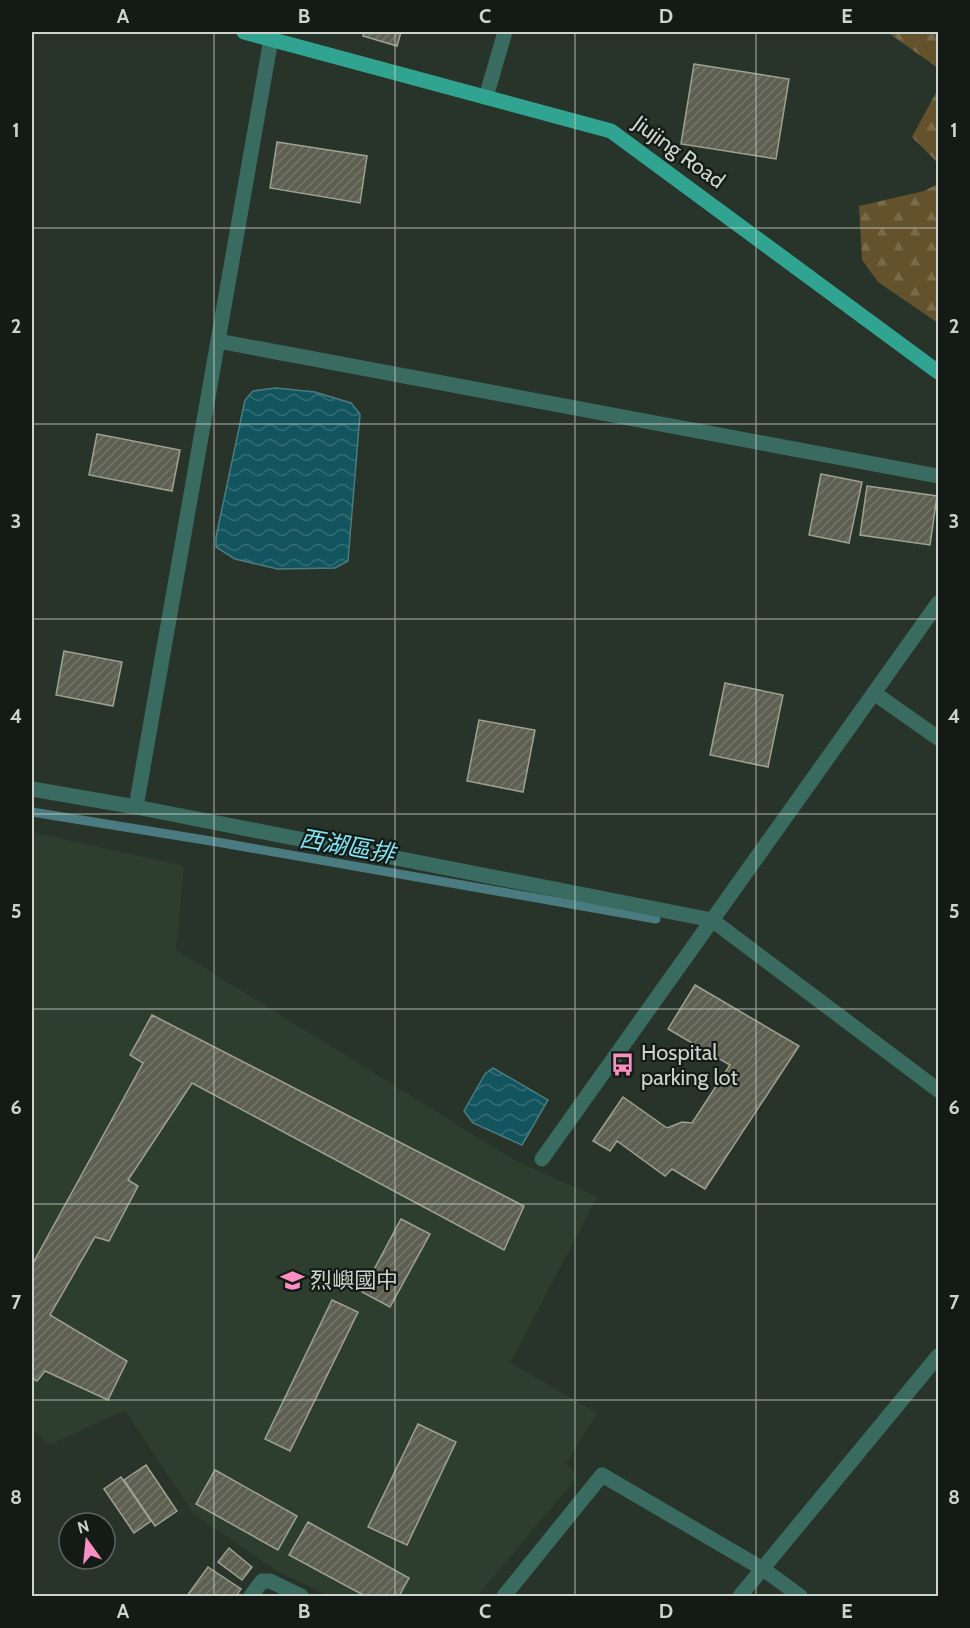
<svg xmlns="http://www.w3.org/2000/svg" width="970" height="1628" viewBox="0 0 970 1628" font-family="Cabin,'Noto Sans TC',sans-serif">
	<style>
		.built { fill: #2d3e2f }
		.forest { fill: url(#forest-firs) }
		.water { fill: url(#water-waves); stroke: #4a7b80; stroke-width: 1.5 }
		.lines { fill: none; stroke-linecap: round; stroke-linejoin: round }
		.stream { stroke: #4a7b80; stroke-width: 9 }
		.building { fill: url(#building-hatch); stroke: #9fa291; stroke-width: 1.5 }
		.minor { stroke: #3a6b61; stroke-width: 15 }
		.major { stroke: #30a490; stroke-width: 15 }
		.grid { fill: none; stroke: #ccd4cd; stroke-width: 1.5; stroke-opacity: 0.55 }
		.labels { text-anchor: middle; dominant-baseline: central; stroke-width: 4.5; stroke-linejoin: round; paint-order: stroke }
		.street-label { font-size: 22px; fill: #ccd4cd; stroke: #141a15 }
		.poi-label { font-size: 22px; fill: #ccd4cd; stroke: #141a15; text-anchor: start }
		.water-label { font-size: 24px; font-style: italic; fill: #83e4f5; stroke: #141a15 }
		.neatline { fill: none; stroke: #ccd4cd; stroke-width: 2 }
		.grid-label { font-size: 20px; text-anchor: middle; font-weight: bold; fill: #ccd4cd }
	</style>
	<defs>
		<pattern id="forest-firs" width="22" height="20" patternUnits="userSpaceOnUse" patternTransform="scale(1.5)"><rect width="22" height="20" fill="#64522c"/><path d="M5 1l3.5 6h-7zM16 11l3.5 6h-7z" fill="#796a49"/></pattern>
		<pattern id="water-waves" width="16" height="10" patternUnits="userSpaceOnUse" patternTransform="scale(1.5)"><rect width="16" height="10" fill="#13555f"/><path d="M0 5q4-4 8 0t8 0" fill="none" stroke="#346d75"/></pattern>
		<pattern id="building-hatch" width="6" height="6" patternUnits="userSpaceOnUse" patternTransform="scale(1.5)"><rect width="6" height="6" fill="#5d6051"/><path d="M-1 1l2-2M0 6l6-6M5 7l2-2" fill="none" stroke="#737669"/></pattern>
	</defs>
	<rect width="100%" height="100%" fill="#283429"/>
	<polygon class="built" points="32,832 184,866 176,950 514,1160 597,1197 510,1363 597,1413 566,1463 578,1476 477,1596 329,1596 277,1571 193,1513 125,1410 50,1445 32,1429"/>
	<g class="forest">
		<polygon points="887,32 938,32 938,68"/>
		<polygon points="938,89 938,163 912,137"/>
		<polygon points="938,184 938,323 878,282 862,260 859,206 924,191"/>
	</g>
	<g class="water">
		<polygon points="276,388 315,392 351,403 360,414 348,561 335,568 278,569 235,559 216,547 216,537 245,400 253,391"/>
		<polygon points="493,1068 548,1100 522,1145 473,1123 464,1111 485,1074"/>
	</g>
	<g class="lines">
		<polyline class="stream" points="32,812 217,842 656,919"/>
	</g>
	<g class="building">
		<polygon points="364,32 401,32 397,46 363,36"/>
		<polygon points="694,64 789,79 776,159 681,144"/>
		<polygon points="277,142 367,156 360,203 270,188"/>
		<polygon points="97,434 180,450 172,491 89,475"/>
		<polygon points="821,474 862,482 849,543 809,535"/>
		<polygon points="867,486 937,496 930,545 860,535"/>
		<polygon points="64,651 122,662 113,706 56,695"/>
		<polygon points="725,683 783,695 768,767 710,755"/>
		<polygon points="479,720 535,730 523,792 467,781"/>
		<polygon points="695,985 799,1046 705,1189 672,1169 665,1176 617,1141 610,1151 593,1141 623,1097 667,1128 682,1122 692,1123 730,1065 668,1029"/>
		<polygon points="152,1015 524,1206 504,1250 192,1083 128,1180 138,1186 109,1241 95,1237 50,1315 127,1361 108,1400 45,1371 37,1381 32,1378 32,1265 143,1063 130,1055"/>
		<polygon points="401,1219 430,1234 390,1307 362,1292"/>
		<polygon points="332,1300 358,1312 290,1451 265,1439"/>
		<polygon points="418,1424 456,1442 407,1545 368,1527"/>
		<polygon points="146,1465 177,1511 155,1526 124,1480"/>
		<polygon points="215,1470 297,1516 278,1550 196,1504"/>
		<polygon points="121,1477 151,1521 134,1533 104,1489"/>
		<polygon points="308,1522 409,1578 399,1596 365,1596 289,1555"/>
		<polygon points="229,1548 252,1567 242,1580 218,1562"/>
		<polygon points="208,1567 241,1589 236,1596 187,1596"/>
	</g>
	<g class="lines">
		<g class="minor">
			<polyline points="486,97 505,32"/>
			<polyline points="218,341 938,476"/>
			<polyline points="874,693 938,738"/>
			<polyline points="32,789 136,807 712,920 938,1090"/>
			<polyline points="136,807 271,39"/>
			<polyline points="542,1159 938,603"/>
			<polyline points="251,1596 262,1581 270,1581 301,1596"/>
			<polyline points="504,1596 602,1475 763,1569 800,1596"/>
			<polyline points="740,1596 938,1356"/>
		</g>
		<polyline class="major" points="244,32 611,131 938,372"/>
	</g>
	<path class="grid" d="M214 32V1596M395 32V1596M575 32V1596M756 32V1596M32 228H938M32 424H938M32 619H938M32 814H938M32 1009H938M32 1204H938M32 1400H938"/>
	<defs>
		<symbol id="bus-bare" viewBox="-9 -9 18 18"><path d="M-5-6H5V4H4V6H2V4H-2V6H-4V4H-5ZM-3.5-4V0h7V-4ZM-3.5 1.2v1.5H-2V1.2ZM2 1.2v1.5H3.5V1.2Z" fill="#fc8fc2" stroke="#141a15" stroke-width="2.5" paint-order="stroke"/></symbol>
		<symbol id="school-bare" viewBox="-9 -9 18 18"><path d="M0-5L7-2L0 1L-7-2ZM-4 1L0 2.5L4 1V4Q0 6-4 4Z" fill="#fc8fc2" stroke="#141a15" stroke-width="2.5" paint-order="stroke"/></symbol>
	</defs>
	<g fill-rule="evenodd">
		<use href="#bus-bare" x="606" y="1048" width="33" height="33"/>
		<use href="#school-bare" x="276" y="1264" width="33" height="33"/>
	</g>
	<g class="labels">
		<g class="street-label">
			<text transform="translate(679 152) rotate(36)">Jiujing Road</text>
		</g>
		<g class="poi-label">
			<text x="641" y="1052">Hospital<tspan x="641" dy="25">parking lot</tspan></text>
			<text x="310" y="1280">烈嶼國中</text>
		</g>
		<g class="water-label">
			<text transform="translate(347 846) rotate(10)">西湖區排</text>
		</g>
	</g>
	<rect width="970" height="1628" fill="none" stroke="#141a15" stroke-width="66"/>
	<g transform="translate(87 1541) rotate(345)"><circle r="28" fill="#141a15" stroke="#5e645f" stroke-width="1.5"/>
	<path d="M0-4.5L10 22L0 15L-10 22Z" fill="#fc8fc2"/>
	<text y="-9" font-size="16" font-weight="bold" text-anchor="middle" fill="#ccd4cd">N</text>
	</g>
	<rect x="33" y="33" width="904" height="1562" class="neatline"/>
	<g class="grid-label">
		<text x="123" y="23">A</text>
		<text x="304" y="23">B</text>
		<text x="485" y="23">C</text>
		<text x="666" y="23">D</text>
		<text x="847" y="23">E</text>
		<text x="16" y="137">1</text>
		<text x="954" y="137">1</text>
		<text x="16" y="333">2</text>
		<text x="954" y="333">2</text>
		<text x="16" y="528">3</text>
		<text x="954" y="528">3</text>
		<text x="16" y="723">4</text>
		<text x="954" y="723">4</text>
		<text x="16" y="918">5</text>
		<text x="954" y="918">5</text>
		<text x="16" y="1114">6</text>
		<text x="954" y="1114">6</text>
		<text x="16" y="1309">7</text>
		<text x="954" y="1309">7</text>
		<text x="16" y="1504">8</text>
		<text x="954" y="1504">8</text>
		<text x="123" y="1618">A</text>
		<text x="304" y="1618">B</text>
		<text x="485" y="1618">C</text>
		<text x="666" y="1618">D</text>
		<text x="847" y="1618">E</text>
	</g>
</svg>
